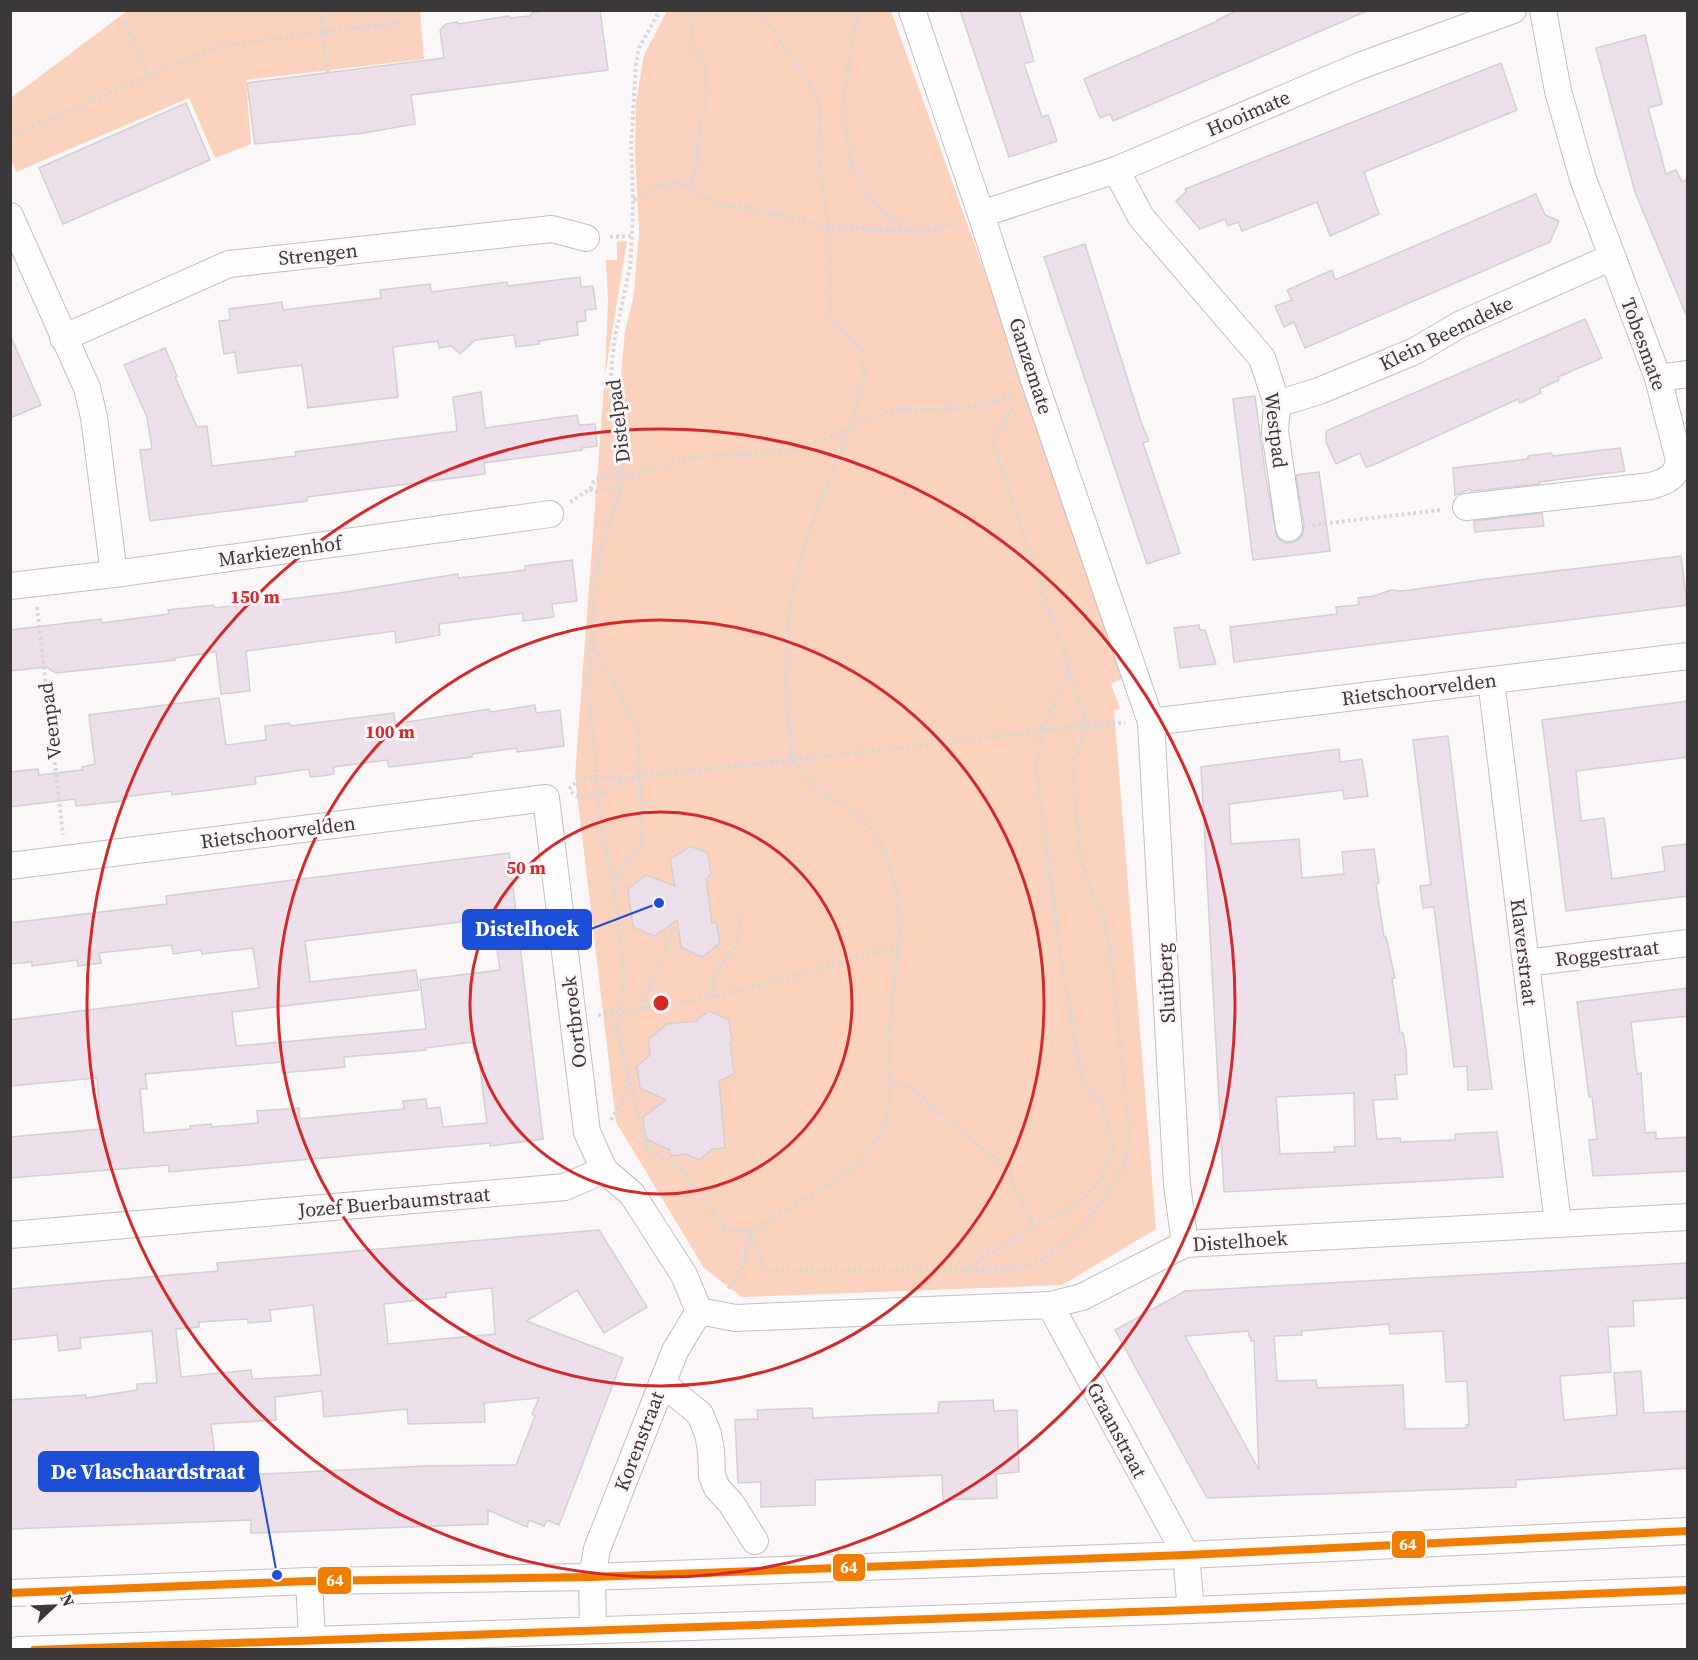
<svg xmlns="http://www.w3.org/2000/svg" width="1698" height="1660" viewBox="0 0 1698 1660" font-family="'Source Serif 4',serif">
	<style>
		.green { fill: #fad2bd }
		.building { fill: #eee0eb; stroke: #d3d0d2; stroke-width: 1.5; fill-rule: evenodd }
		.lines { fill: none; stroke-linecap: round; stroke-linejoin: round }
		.minor-casing { stroke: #c3bfc0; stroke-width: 28 }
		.path { stroke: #d9d8d9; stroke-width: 4; stroke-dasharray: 3 3; stroke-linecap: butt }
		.minor { stroke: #fefefe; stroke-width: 26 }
		.bus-1-casing { stroke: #fdf5f7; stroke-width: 12 }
		.bus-1 { stroke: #ef7d00; stroke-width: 8 }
		.ring { fill: none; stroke: #d62828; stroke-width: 3 }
		.labels { text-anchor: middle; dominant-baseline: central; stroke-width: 6; stroke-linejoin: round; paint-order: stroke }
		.street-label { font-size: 20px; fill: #3b3839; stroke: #fdf5f7 }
		.centre { fill: #d62828; stroke: #fdf5f7; stroke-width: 3 }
		.ring-label { font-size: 18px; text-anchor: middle; font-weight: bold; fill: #d62828; stroke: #fdf5f7; stroke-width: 6; stroke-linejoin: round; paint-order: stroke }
		.leader { fill: none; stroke: #1d4ed8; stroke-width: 2 }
		.callout-dot { fill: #1d4ed8; stroke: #fdf5f7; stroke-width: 2 }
		.callout { fill: #1d4ed8; stroke: #1d4ed8; stroke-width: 2 }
		.callout-label { font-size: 21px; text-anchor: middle; font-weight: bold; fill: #fff }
		.line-badge { stroke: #fdf5f7; stroke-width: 2 }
		.badge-label { font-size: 16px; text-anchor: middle; font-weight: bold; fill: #fff }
	</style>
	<rect width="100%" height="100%" fill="#fbf7f8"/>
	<g class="green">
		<polygon points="127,11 420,11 424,59 246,80 251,144 215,158 189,98 16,172 11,159 11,98"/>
		<polygon points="667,11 891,11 1024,382 1124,678 1111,684 1120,708 1114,711 1156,1229 1062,1285 742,1297 704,1268 616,1122 575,776 604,386 620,387 625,331 634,294 639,231 635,152 636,102 644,55"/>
		<polygon points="627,241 605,375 608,301 606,260 617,260 617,242"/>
	</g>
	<g class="building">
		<polygon points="549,10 600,10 608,70 411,95 415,124 364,133 255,144 247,83 444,58 440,30 446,24 457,22 459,24 508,16 511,18 530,16 532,13"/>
		<polygon points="960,10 1019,10 1034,61 1024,64 1042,117 1048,115 1057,141 1009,157"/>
		<polygon points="1238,10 1369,10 1113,121 1110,114 1100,118 1084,79 1218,21 1217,20"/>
		<polygon points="1645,35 1662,104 1648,108 1666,174 1676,170 1682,182 1688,179 1687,317 1635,192 1596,48"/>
		<polygon points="1501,63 1517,110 1364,172 1379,214 1330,236 1317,202 1242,231 1238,222 1228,226 1225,219 1200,229 1176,201 1186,192 1185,189"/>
		<polygon points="186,103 210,160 63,224 39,168"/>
		<polygon points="1536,194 1545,215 1559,221 1550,242 1305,348 1294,322 1284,327 1275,306 1292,300 1287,290 1332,270 1335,280"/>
		<polygon points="1085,244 1141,422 1149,441 1143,443 1180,553 1147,564 1044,257"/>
		<polygon points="580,277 581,287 593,286 596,309 585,310 586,321 577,322 578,335 539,341 539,344 516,347 514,335 475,340 460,354 452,346 439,348 438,341 393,347 398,397 308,408 302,365 238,373 235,352 224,354 219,321 230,320 229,309 282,302 283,310 381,298 380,290 430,284 431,292 507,282 508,286"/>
		<polygon points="1585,319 1602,358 1558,377 1559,380 1539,389 1541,393 1520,403 1518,399 1373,465 1366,467 1360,453 1336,464 1326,442 1326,431"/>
		<polygon points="10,335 41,405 10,418"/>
		<polygon points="165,348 177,376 175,377 197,427 207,426 212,466 296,456 295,452 457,431 453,397 481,392 485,428 577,415 579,425 595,424 597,446 582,448 582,450 484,463 485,474 307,497 307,501 150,521 140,450 152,449 147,417 124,365"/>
		<polygon points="1255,396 1266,479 1277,537 1283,542 1291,543 1298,540 1303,534 1304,526 1296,475 1319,472 1330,551 1253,560 1233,399"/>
		<polygon points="1620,448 1625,471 1539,482 1539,484 1471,491 1470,489 1455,495 1453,468 1528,459 1528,456 1551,453 1553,456"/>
		<polygon points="1542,513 1544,526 1475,532 1474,521"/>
		<polygon points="1681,556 1687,605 1234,662 1230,627 1337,614 1336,607 1359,605 1358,598 1374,596 1391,590 1403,591 1480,580"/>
		<polygon points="572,560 577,601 552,604 554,617 523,621 523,613 439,624 440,635 396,643 395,631 246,651 250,691 221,694 216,652 174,658 175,660 56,673 46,667 10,671 10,630 101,619 102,623 124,620 169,614 168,610 214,605 215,608 339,593 458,574 458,578 502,573 525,570 525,566"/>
		<polygon points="1199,625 1200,630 1205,630 1216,664 1180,668 1174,628"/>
		<polygon points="219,698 226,745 266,740 265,726 289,723 290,726 394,713 395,724 489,709 490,712 535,705 536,713 560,710 564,746 517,752 516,748 495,751 472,754 472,757 389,767 387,760 333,767 334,774 322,776 310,777 309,769 255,777 256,784 172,795 171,791 123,797 123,801 76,806 75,799 10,807 10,772 38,769 39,775 82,770 82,767 95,764 89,715"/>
		<polygon points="1688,701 1688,757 1576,771 1581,821 1604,818 1612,879 1665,871 1662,847 1688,844 1688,896 1566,911 1542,720"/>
		<polygon points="1448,736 1468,903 1492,1089 1468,1090 1467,1066 1454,1067 1434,907 1423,908 1420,886 1431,885 1413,740"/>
		<path d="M1339 749 1340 762 1362 759 1368 796 1344 799 1343 790 1229 804 1231 844 1299 839 1302 878 1344 874 1342 852 1374 849 1379 883 1376 884 1384 937H1386L1395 978H1392L1400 1033H1403L1406 1051 1407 1074 1395 1075 1397 1099 1373 1100 1377 1139 1400 1138 1401 1142 1455 1140V1134L1497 1132 1503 1177 1224 1192 1201 767ZM1354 1093 1355 1146 1334 1147 1335 1152 1280 1154 1276 1097Z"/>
		<polygon points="690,846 708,853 711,874 706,879 712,923 716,922 720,943 702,957 681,947 677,920 654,936 633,927 628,889 646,875 675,886 670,860"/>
		<path d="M509 853 543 1139 490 1146V1143L169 1172V1165L10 1178V1137L101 1129 97 1078 10 1086V1020L259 988 253 948 202 954 201 950 173 954 172 945 99 953 101 963 78 966 77 960 32 966V962L10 964V923L167 904 166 896ZM493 918 500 970 420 980 426 1029 236 1046 232 1012 419 990 416 970 310 982 305 941ZM473 1042 474 1053 478 1052 487 1123 443 1127 440 1107 427 1109 426 1099 403 1101 404 1109 300 1119 299 1108 257 1111 258 1123 212 1127 211 1124 190 1126V1129L144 1133 140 1089H147L145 1074 281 1062 282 1073 345 1067 344 1057 426 1050 425 1048Z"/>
		<polygon points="1688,988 1688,1016 1631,1022 1637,1074 1641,1073 1645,1133 1656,1132 1656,1139 1688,1137 1688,1171 1593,1176 1589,1140 1597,1139 1592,1097 1589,1097 1577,1002"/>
		<polygon points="709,1011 729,1020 732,1041 730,1043 734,1074 719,1081 725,1148 712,1149 699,1160 686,1154 671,1156 670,1150 646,1139 643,1117 666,1100 640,1088 637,1066 650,1055 649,1039 667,1024 696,1021"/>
		<path d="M599 1230 647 1307 604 1333 577 1290 526 1321 623 1358 559 1525 547 1520 544 1526 529 1520 527 1527 488 1510V1524L251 1533V1520L10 1529V1400L86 1395V1398L137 1390V1384L157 1383 152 1331 80 1338 81 1348 59 1351 57 1335 10 1340V1289L218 1271 217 1263ZM492 1288 495 1334 388 1344 384 1304 446 1297V1293ZM313 1305 321 1375 252 1379 251 1370 181 1377 176 1329 199 1327V1322L248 1319V1323L271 1321 270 1310ZM322 1391 324 1417 407 1409 408 1424 485 1422 484 1403 539 1398 532 1414 535 1416 516 1465 426 1466 226 1476V1463H216L211 1424 276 1420 275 1397Z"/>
		<path d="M1688 1263V1298L1633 1301 1634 1326 1608 1327 1611 1372 1560 1376 1564 1420 1617 1415 1614 1373 1641 1371 1644 1413 1688 1411V1468L1516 1480V1487L1207 1498 1115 1330 1185 1291ZM1389 1324 1390 1334 1443 1331 1446 1382 1467 1381 1469 1425H1466L1467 1428 1405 1429 1403 1385 1317 1388 1316 1380 1277 1381 1274 1336 1302 1335 1301 1331ZM1249 1331V1337H1251V1341H1254L1259 1470 1185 1336Z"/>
		<polygon points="993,1400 994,1411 1017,1410 1019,1472 996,1474 997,1498 943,1500 942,1475 815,1480 815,1505 761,1507 761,1482 738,1483 735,1420 758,1419 757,1410 812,1408 813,1418 876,1415 938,1413 939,1402"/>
	</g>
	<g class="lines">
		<defs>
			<g id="minor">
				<polyline points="912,10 981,214 1034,380 1151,722 1177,1185 1185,1244"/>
				<polyline points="1116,170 1141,217 1262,358 1277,404 1275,431 1289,528"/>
				<polyline points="981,214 1116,170 1357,67 1513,10"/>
				<polyline points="10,216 87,388 94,417 114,574"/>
				<polyline points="63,338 229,264 552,229 586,238"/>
				<polyline points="1658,378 1688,374"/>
				<polyline points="1277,404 1319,391 1415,351 1459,325 1612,257"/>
				<path d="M1466 507 1651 486C1667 481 1677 477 1679 460L1658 378 1583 179 1558 91 1543 10"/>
				<polyline points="10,586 114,574 550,514"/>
				<polyline points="1491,680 1558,1224"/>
				<polyline points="1151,722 1688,656"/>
				<polyline points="10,866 546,798 587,1132 604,1170 632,1194 684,1275 699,1311"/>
				<polyline points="1526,963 1688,943"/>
				<polyline points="10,1235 565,1187 604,1170"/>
				<polyline points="1050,1305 1186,1555 1191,1610"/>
				<polyline points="699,1311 735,1318 1050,1305 1082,1297 1185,1244 1688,1217"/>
				<polyline points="662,1383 700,1414 708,1434 711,1450 712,1476 717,1488 731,1503 755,1541"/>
				<polyline points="309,1581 312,1639 315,1650"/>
				<polyline points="10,1593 309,1581 592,1577 753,1571 1186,1555 1688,1531"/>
				<polyline points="593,1630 592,1577 597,1549 675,1351 699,1311"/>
				<polyline points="19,1650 1191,1610 1688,1590"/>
			</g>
		</defs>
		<use href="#minor" class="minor-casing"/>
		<g class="path">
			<polyline points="323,10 322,33 328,73"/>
			<polyline points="759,10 808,81 821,109 818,159 829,227 830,320 861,348 865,372 851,426 805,540 789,609 786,687 792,760 1042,731 1069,667 992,440 1015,405"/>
			<polyline points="859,10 851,45 844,100 845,128 852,164 867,191 881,211 912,231"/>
			<polyline points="125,21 149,76"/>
			<polyline points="10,136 218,46 404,22"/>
			<polyline points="690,188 697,164 698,139 706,99 706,64 694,49 691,26 694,10"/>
			<polyline points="634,200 659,186 675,183 685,185 720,205 746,207 829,227 925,232 958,222"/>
			<polyline points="610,237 632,236"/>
			<polyline points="590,489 595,492 617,488 624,478 680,460 709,456 786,452 818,442 888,411 959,408 993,402 1014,393"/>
			<polyline points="570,502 590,489 594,480 614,474 624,478"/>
			<polyline points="1312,525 1441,510"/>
			<polyline points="37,607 63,835"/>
			<polyline points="592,642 638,729 640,776 792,760 807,779 826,797 848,807 873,829 887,857 897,891 900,928 889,1034 891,1081 888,1115 881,1133 869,1151 855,1166 841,1177 750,1232 743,1266 727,1291"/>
			<polyline points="569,789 578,780 596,777 595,748 588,699 596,576 600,551 624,478 613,406 611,374 614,342 630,267 632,236 633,200 631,145 636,64 639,48 660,10"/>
			<path d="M571 792C574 794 577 797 581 797 592 799 615 789 622 780"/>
			<polyline points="613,878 600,822 596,777 611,776 622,780 640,776 641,845 613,878 625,980 616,1025 647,1149 682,1170 725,1229 750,1232 766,1270 963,1270 1034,1227"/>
			<polyline points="714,996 713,984 717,969 738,945 740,915"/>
			<polyline points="642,1008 674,928"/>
			<path d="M598 1015C656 1008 714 998 770 983 813 971 854 956 898 948"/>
			<polyline points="891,1081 910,1087 1006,1168 1034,1227 1077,1204 1100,1181 1106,1167 1112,1150 1112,1136 1101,1104 1084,1087 1082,1079 1061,957 1036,769 1042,731 1087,725 1125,723"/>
			<polyline points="611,1120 623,1101 628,1078"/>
			<path d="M964 1270C984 1269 1008 1271 1029 1265 1066 1254 1108 1200 1123 1165 1128 1154 1129 1142 1129 1129L1111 955 1103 918 1081 862 1072 766 1087 725 1069 668"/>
		</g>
		<use href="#minor" class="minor"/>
		<defs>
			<g id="bus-1">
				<polyline points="10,1593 309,1581 592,1577 1186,1555 1688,1531"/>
				<polyline points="34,1650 1191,1610 1688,1590"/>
			</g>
		</defs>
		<use href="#bus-1" class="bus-1-casing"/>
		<use href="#bus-1" class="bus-1"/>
	</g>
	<g class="ring">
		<circle cx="661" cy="1003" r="191"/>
		<circle cx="661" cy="1003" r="383"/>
		<circle cx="661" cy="1003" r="574"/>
	</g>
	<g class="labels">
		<g class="street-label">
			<text transform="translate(1248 113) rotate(-23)">Hooimate</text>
			<text transform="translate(318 254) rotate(-6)">Strengen</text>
			<text transform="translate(1446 333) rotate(-26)">Klein Beemdeke</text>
			<text transform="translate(1644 344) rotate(70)">Tobesmate</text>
			<text transform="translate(1031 366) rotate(72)">Ganzemate</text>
			<text transform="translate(618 421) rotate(-97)">Distelpad</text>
			<text transform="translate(1276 430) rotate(83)">Westpad</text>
			<text transform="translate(280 551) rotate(-8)">Markiezenhof</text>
			<text transform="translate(1419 689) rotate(-7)">Rietschoorvelden</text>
			<text transform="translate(50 721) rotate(-97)">Veenpad</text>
			<text transform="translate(278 832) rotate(-7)">Rietschoorvelden</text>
			<text transform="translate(1524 952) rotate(83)">Klaverstraat</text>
			<text transform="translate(1607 953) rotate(-7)">Roggestraat</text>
			<text transform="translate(1166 983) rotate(-93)">Sluitberg</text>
			<text transform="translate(574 1022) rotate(-97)">Oortbroek</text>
			<text transform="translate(394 1202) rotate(-5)">Jozef Buerbaumstraat</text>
			<text transform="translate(1240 1241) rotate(-4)">Distelhoek</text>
			<text transform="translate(1117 1430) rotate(62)">Graanstraat</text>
			<text transform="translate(639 1441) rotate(-69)">Korenstraat</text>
		</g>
	</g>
	<circle cx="661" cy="1003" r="9" class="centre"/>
	<g class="ring-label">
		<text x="255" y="603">150 m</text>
		<text x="390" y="738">100 m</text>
		<text x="526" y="874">50 m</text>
	</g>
	<path class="leader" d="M659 903L591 929M277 1575L258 1472"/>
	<g class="callout-dot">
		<circle cx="659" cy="903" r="6"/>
		<circle cx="277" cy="1575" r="6"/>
	</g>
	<g class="callout">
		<rect x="463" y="910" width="128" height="39" rx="6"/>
		<rect x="39" y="1452" width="219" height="39" rx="6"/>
	</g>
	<g class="callout-label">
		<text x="527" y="936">Distelhoek</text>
		<text x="148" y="1479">De Vlaschaardstraat</text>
	</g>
	<g class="line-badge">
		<rect x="1391" y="1530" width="35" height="29" rx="6" fill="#ef7d00"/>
		<rect x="832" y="1553" width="34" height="29" rx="6" fill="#ef7d00"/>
		<rect x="317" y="1566" width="35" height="29" rx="6" fill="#ef7d00"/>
	</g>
	<g class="badge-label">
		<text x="1408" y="1550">64</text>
		<text x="849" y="1573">64</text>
		<text x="335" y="1586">64</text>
	</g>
	<rect width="1698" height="1660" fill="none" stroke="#3b3839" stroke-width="24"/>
	<g transform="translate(54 1606) rotate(67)" stroke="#fdf5f7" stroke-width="4.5" paint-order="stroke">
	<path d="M0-4.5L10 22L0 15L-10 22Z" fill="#3b3839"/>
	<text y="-9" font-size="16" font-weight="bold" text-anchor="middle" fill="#3b3839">N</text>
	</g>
</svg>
